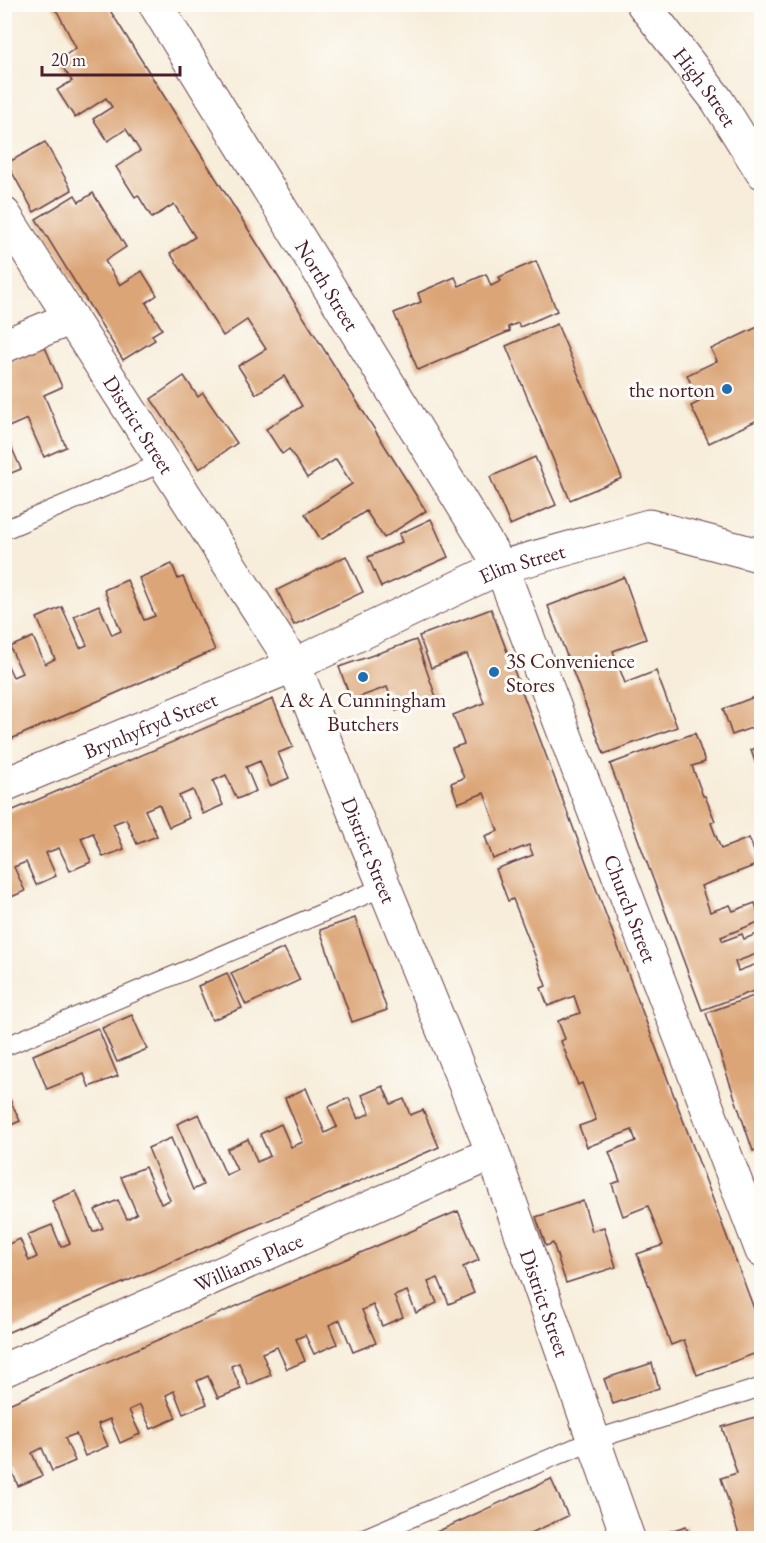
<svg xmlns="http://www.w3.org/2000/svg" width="766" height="1543" viewBox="0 0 766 1543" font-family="'EB Garamond',serif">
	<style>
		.building { fill: #dba577 }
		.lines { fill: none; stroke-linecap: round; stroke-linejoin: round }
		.service-casing { stroke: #643e45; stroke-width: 20 }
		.minor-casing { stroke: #643e45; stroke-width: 35 }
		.tertiary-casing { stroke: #643e45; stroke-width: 35 }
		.service { stroke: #fff; stroke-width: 18 }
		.minor { stroke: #fff; stroke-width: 33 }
		.tertiary { stroke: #fff; stroke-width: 33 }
		.poi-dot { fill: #1f6fb2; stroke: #fdfcf7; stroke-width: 2 }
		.labels { text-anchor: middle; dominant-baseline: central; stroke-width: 6; stroke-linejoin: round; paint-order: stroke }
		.street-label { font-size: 21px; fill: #4a1f2b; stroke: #fdfcf7 }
		.poi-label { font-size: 21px; fill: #4a1f2b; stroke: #fdfcf7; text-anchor: end }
	</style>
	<rect width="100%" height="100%" fill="#fdfcf7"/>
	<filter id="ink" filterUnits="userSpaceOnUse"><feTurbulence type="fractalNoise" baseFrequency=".0167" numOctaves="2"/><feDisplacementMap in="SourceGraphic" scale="12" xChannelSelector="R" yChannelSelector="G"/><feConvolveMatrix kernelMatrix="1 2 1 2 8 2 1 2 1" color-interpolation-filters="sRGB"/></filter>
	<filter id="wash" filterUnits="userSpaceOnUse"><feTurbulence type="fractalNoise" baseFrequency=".008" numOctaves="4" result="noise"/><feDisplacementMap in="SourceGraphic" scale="24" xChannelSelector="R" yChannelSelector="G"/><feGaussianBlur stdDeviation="1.35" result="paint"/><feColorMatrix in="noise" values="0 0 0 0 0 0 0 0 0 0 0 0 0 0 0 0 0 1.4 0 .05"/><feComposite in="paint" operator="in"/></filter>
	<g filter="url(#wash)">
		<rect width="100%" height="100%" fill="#f7edda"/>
		<g id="blocks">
			<g class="building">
				<polygon points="50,4 106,4 426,511 384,538 366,511 321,540 305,514 352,484 336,459 307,478 289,449 282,454 266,429 302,406 284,376 256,394 238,366 266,349 247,320 223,336 189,282 170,253 195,237 174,204 152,218 138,195 135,197 116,167 140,151 126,129 108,141 93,119 112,107 106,98 75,118 57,90 72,81 58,60 76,48 58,13"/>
				<polygon points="45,142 72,190 34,212 7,163"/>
				<polygon points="93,193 126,247 105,261 120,285 142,271 157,295 146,303 162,329 152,335 155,340 123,360 36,219 75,195 79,202"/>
				<polygon points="536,261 557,311 520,327 518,323 508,327 510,331 418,370 394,313 421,302 418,293 455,277 459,286 486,274 491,286 501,281 499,277"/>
				<polygon points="557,324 622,478 570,500 506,346"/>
				<polygon points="762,325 762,418 709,443 691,406 699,402 687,375 717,361 711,349"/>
				<polygon points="45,347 62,387 44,395 66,447 44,457 27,419 4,429 4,364"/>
				<polygon points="184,376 198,397 203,393 237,443 199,469 151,399"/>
				<polygon points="4,430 21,469 4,476"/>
				<polygon points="535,457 556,505 510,525 490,477"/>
				<polygon points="431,519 448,557 381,587 368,557 402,542 399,534"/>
				<polygon points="346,556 363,592 294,625 277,590"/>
				<polygon points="172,564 178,579 183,577 215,650 4,742 4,657 13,677 22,673 10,647 33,637 45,664 55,659 37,618 62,607 80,648 87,645 74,616 99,605 112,635 121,631 104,590 127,580 144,620 155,616 139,578"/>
				<polygon points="624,577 646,639 613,651 625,683 656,671 677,727 604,754 548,606"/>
				<polygon points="491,609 762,1330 762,1351 697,1375 684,1340 671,1345 637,1254 663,1245 648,1206 623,1216 612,1184 620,1181 609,1152 636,1141 632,1130 587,1147 579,1126 596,1120 582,1083 578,1085 561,1041 565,1039 558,1021 580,1013 574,996 548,1006 541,988 546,986 536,958 513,899 508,901 496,869 533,855 529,845 493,859 485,836 498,831 484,793 458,803 451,783 464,778 452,748 464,744 453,715 484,703 467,654 431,668 419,636"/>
				<polygon points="416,640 436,697 396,711 387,687 351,700 339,667"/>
				<polygon points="762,694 762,724 732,735 723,709"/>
				<polygon points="273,699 293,747 278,753 289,778 270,786 260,761 246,767 256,791 237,799 226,775 213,781 223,805 203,814 193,790 179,796 189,818 169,827 159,804 145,810 157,836 137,844 126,819 113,824 124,849 103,857 93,833 81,838 91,862 70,871 59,848 46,853 56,876 36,885 26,862 14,867 25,891 4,900 4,814"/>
				<polygon points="695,733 705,762 692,766 703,796 705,796 715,821 711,823 721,849 749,838 759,864 701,886 710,912 730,905 733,911 755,903 761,921 721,937 723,941 742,934 744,939 762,932 762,952 735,962 738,971 762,962 762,988 702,1010 610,764"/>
				<polygon points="762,746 762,773 759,774 751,750"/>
				<polygon points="355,918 387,1010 352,1022 320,930"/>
				<polygon points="284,948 300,980 246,1005 231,973"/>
				<polygon points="227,973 242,1008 212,1020 198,986"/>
				<polygon points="762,993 762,1148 753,1151 706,1013"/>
				<polygon points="132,1015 147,1049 117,1062 102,1028"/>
				<polygon points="98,1028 118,1076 89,1087 84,1074 47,1089 33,1055"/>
				<polygon points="383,1086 391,1104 404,1099 410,1115 423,1110 439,1147 4,1334 4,1246 20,1239 29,1261 37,1257 27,1235 52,1225 61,1247 70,1243 52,1201 76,1191 93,1232 103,1228 95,1210 118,1200 127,1219 137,1214 121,1177 145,1167 161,1204 170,1200 148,1148 171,1138 193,1190 203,1185 177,1124 199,1114 226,1175 237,1170 227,1149 248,1139 257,1162 270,1156 260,1134 281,1124 291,1147 303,1142 285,1098 306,1088 325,1133 337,1127 328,1107 349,1098 358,1119 370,1113 362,1095"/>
				<polygon points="4,1087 20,1121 4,1128"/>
				<polygon points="583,1201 592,1231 604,1227 616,1267 566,1283 553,1243 546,1246 536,1217"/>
				<polygon points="458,1211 479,1260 463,1267 474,1293 449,1304 438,1278 428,1282 437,1303 416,1313 407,1291 394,1296 403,1317 382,1326 373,1305 362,1310 376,1343 353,1352 340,1320 329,1325 337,1344 314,1354 305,1335 296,1339 305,1361 287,1369 277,1347 262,1353 271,1375 248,1385 239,1363 231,1366 241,1389 218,1398 208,1376 197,1381 207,1404 183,1414 174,1391 166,1395 176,1418 151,1429 140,1405 129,1410 140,1434 120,1443 110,1419 98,1424 108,1446 85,1456 76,1434 65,1438 75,1461 52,1471 42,1448 32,1453 42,1476 18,1486 9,1463 4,1464 4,1406"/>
				<polygon points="652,1363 659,1388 613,1404 604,1379"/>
				<polygon points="762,1415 762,1538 740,1538 721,1478 737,1473 722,1427"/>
				<polygon points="551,1479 568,1516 520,1538 431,1538 430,1535"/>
				<polygon points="686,1526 690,1538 649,1538"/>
			</g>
		</g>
	</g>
	<g filter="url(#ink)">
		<use href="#blocks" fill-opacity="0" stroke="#643e45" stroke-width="1.5"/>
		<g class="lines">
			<defs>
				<g id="service">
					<polyline points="4,530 164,462"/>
					<polyline points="4,1047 384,887"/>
					<polyline points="364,1538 593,1440 762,1387"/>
				</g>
				<g id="minor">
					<path id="s1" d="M155 4 501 567 762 1251"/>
					<path id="s2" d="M4 214 294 665 493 1153 628 1538"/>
					<polyline points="4,346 71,318"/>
					<path id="s3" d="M4 785 294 665 501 567 649 526 762 556"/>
					<path id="s4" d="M4 1370 493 1153"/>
				</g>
				<g id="tertiary">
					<path id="s5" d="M643 4 717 100 762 172"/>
				</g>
			</defs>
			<use href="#service" class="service-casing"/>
			<use href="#minor" class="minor-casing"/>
			<use href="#tertiary" class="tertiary-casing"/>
			<use href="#service" class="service"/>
			<use href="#minor" class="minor"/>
			<use href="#tertiary" class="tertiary"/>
		</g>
	</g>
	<g class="poi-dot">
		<circle cx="727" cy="389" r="6"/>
		<circle cx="494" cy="672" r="6"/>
		<circle cx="363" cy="677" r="6"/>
	</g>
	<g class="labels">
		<g class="street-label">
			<text stroke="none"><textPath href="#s5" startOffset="104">High Street</textPath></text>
			<text stroke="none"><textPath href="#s1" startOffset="330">North Street</textPath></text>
			<text stroke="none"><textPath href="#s2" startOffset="250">District Street</textPath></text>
			<text stroke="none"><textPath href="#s3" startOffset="564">Elim Street</textPath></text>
			<text stroke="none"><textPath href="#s3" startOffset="158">Brynhyfryd Street</textPath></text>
			<text stroke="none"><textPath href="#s2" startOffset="736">District Street</textPath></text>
			<text stroke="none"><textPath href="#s1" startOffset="1026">Church Street</textPath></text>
			<text stroke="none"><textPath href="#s4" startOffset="267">Williams Place</textPath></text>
			<text stroke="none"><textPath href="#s2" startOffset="1222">District Street</textPath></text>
		</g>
		<g class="poi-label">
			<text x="715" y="389">the norton</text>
			<text x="506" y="660" text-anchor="start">3S Convenience<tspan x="506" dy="24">Stores</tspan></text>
			<text x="363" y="699" text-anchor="middle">A &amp; A Cunningham<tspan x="363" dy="24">Butchers</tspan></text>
		</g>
	</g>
	<rect width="766" height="1543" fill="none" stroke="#fdfcf7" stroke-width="24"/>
	<path d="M42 66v9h138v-9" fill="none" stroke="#4a1f2b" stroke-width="3"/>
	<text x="51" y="66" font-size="18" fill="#4a1f2b" stroke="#fdfcf7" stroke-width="4.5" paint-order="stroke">20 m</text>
</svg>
